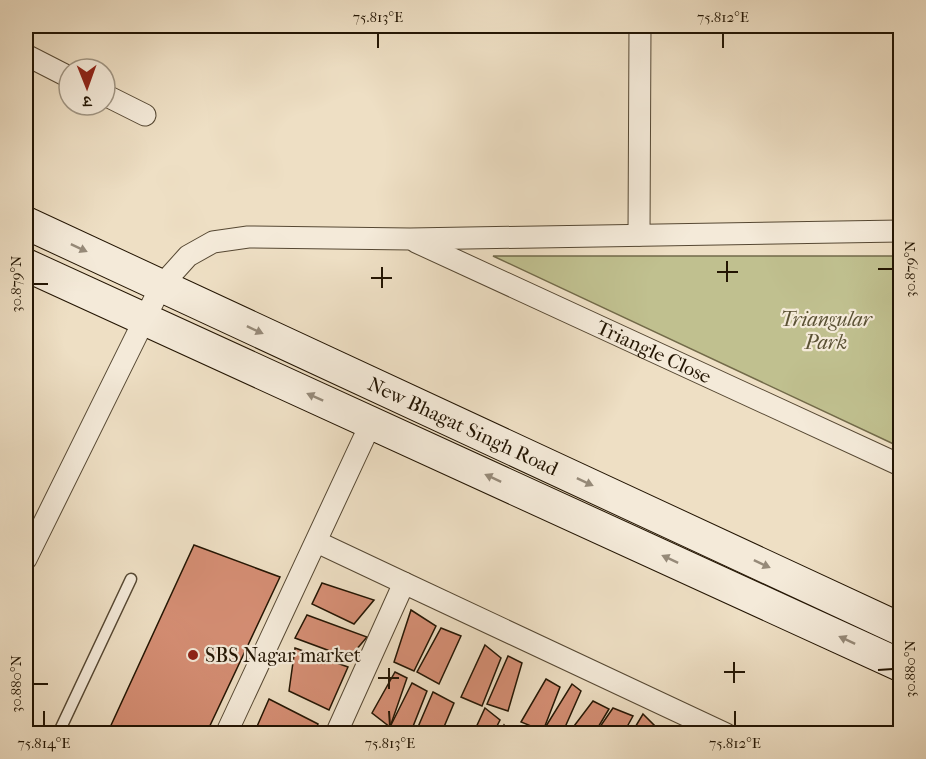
<svg xmlns="http://www.w3.org/2000/svg" width="926" height="759" viewBox="0 0 926 759" font-family="'IM FELL French Canon','Noto Serif Devanagari',serif">
	<style>
		.green { fill: #c0c08f; stroke: #726a49; stroke-width: 1.5 }
		.building { fill: #d58e74; stroke: #231503; stroke-width: 1.5 }
		.lines { fill: none; stroke-linecap: round; stroke-linejoin: round }
		.lane-casing { stroke: #564833; stroke-width: 13 }
		.street-casing { stroke: #564833; stroke-width: 23 }
		.secondary-casing { stroke: #231503; stroke-width: 34 }
		.lane { stroke: #f4ead9; stroke-width: 10 }
		.street { stroke: #f4ead9; stroke-width: 21 }
		.secondary { stroke: #f4ead9; stroke-width: 32 }
		.oneway { fill: #968a79 }
		.ticks { fill: none; stroke: #231503; stroke-width: 2 }
		.poi-dot { fill: #8f2418; stroke: #f4ead9; stroke-width: 2 }
		.labels { text-anchor: middle; dominant-baseline: central; stroke-width: 4.5; stroke-linejoin: round; paint-order: stroke }
		.park-label { font-size: 20px; font-style: italic; fill: #5a5134; stroke: #f4ead9 }
		.street-label { font-size: 20px; fill: #231503; stroke: #f4ead9 }
		.poi-label { font-size: 20px; fill: #231503; stroke: #f4ead9; text-anchor: start }
		.neatline { fill: none; stroke: #231503; stroke-width: 2 }
		.ticks-label { font-size: 15px; text-anchor: middle; fill: #231503 }
	</style>
	<rect width="100%" height="100%" fill="#eedfc4"/>
	<filter id="stains"><feTurbulence type="fractalNoise" baseFrequency=".00333" numOctaves="4"/><feColorMatrix values="0 0 0 0 .2 0 0 0 0 .09 0 0 0 0 .02 0 0 0 .5 -.17"/></filter>
	<radialGradient id="worn" r=".72"><stop offset=".6" stop-color="#630" stop-opacity="0"/><stop offset="1" stop-color="#630" stop-opacity=".3"/></radialGradient>
	<polygon class="green" points="493,256 900,256 900,447"/>
	<g class="building">
		<polygon points="194,545 280,577 206,734 107,734"/>
		<polygon points="322,583 374,600 354,624 312,604"/>
		<polygon points="411,610 436,626 414,671 394,662"/>
		<polygon points="307,615 367,637 349,658 295,638"/>
		<polygon points="441,628 461,636 439,684 417,672"/>
		<polygon points="485,645 501,658 482,706 461,697"/>
		<polygon points="295,648 348,667 329,710 289,691"/>
		<polygon points="508,656 522,663 508,711 487,704"/>
		<polygon points="395,672 407,678 390,727 372,713"/>
		<polygon points="546,679 560,687 543,731 521,722"/>
		<polygon points="412,683 427,691 410,734 390,727"/>
		<polygon points="572,684 581,691 562,734 550,734 543,731"/>
		<polygon points="433,692 454,703 441,734 415,734"/>
		<polygon points="269,699 318,724 315,734 262,734 255,731"/>
		<polygon points="593,701 609,709 594,734 568,734"/>
		<polygon points="485,708 500,720 493,734 473,734"/>
		<polygon points="613,708 633,716 623,734 595,734"/>
		<polygon points="643,714 655,726 651,734 631,734"/>
		<polygon points="504,725 510,734 499,734"/>
	</g>
	<g class="lines">
		<defs>
			<polyline id="lane" points="58,734 131,579"/>
			<g id="street">
				<polyline points="26,55 69,77"/>
				<polyline points="105,95 145,115"/>
				<polyline points="639,235 640,26"/>
				<path id="s1" d="M416 242 900 465"/>
				<polyline points="317,542 404,583"/>
				<polyline points="26,559 161,286 188,256 213,242 248,237 410,239 900,231"/>
				<polyline points="226,734 371,423"/>
				<polyline points="336,734 404,583 726,734"/>
			</g>
			<g id="secondary">
				<path id="s2" d="M26 223 900 629"/>
				<polyline points="26,265 900,665"/>
			</g>
		</defs>
		<use href="#lane" class="lane-casing"/>
		<use href="#street" class="street-casing"/>
		<use href="#secondary" class="secondary-casing"/>
		<use href="#lane" class="lane"/>
		<use href="#street" class="street"/>
		<use href="#secondary" class="secondary"/>
	</g>
	<defs><path id="oneway-solid" d="M-6-.8H1V-3.2L6.5 0L1 3.2V.8H-6Z" transform="scale(1.5)"/></defs>
	<g class="oneway">
		<use href="#oneway-solid" transform="translate(79 248) rotate(25)"/>
		<use href="#oneway-solid" transform="translate(255 330) rotate(25)"/>
		<use href="#oneway-solid" transform="translate(315 397) rotate(-156)"/>
		<use href="#oneway-solid" transform="translate(493 478) rotate(-155)"/>
		<use href="#oneway-solid" transform="translate(585 482) rotate(25)"/>
		<use href="#oneway-solid" transform="translate(670 559) rotate(-155)"/>
		<use href="#oneway-solid" transform="translate(762 564) rotate(25)"/>
		<use href="#oneway-solid" transform="translate(847 640) rotate(-155)"/>
	</g>
	<path class="ticks" d="M378 33V48M723 33V48M727 261V282M382 267V288M878 269H893M717 272H738M371 278H392M33 284H48M734 662V683M389 668V689M878 670 893 669M724 672H745M378 678H399M33 684H48M44 711V726M389 711 390 726M735 711V726"/>
	<circle class="poi-dot" cx="193" cy="655" r="6"/>
	<g class="labels">
		<g class="park-label">
			<text x="826" y="319">Triangular<tspan x="826" dy="23">Park</tspan></text>
		</g>
		<g class="street-label">
			<text stroke="none"><textPath href="#s1" startOffset="262">Triangle Close</textPath></text>
			<text stroke="none"><textPath href="#s2" startOffset="482">New Bhagat Singh Road</textPath></text>
		</g>
		<g class="poi-label">
			<text x="205" y="655">SBS Nagar market</text>
		</g>
	</g>
	<rect width="926" height="759" fill="none" stroke="#eedfc4" stroke-width="66"/>
	<g transform="translate(87 87) rotate(179)"><circle r="28" fill="#f4ead9" stroke="#a09583" stroke-width="1.5"/>
	<path d="M0-4.5L10 22L0 15L-10 22Z" fill="#8f2418"/>
	<text y="-9" font-size="16" font-weight="bold" text-anchor="middle" fill="#231503">उ</text>
	</g>
	<rect x="33" y="33" width="860" height="693" class="neatline"/>
	<g class="ticks-label">
		<text x="378" y="22">75.813°E</text>
		<text x="723" y="22">75.812°E</text>
		<text transform="translate(910 269) rotate(-90)" y="5">30.879°N</text>
		<text transform="translate(16 284) rotate(-90)" y="5">30.879°N</text>
		<text transform="translate(910 669) rotate(-90)" y="5">30.880°N</text>
		<text transform="translate(16 684) rotate(-90)" y="5">30.880°N</text>
		<text x="44" y="748">75.814°E</text>
		<text x="390" y="748">75.813°E</text>
		<text x="735" y="748">75.812°E</text>
	</g>
	<rect width="100%" height="100%" filter="url(#stains)"/>
	<rect width="100%" height="100%" fill="url(#worn)"/>
</svg>
